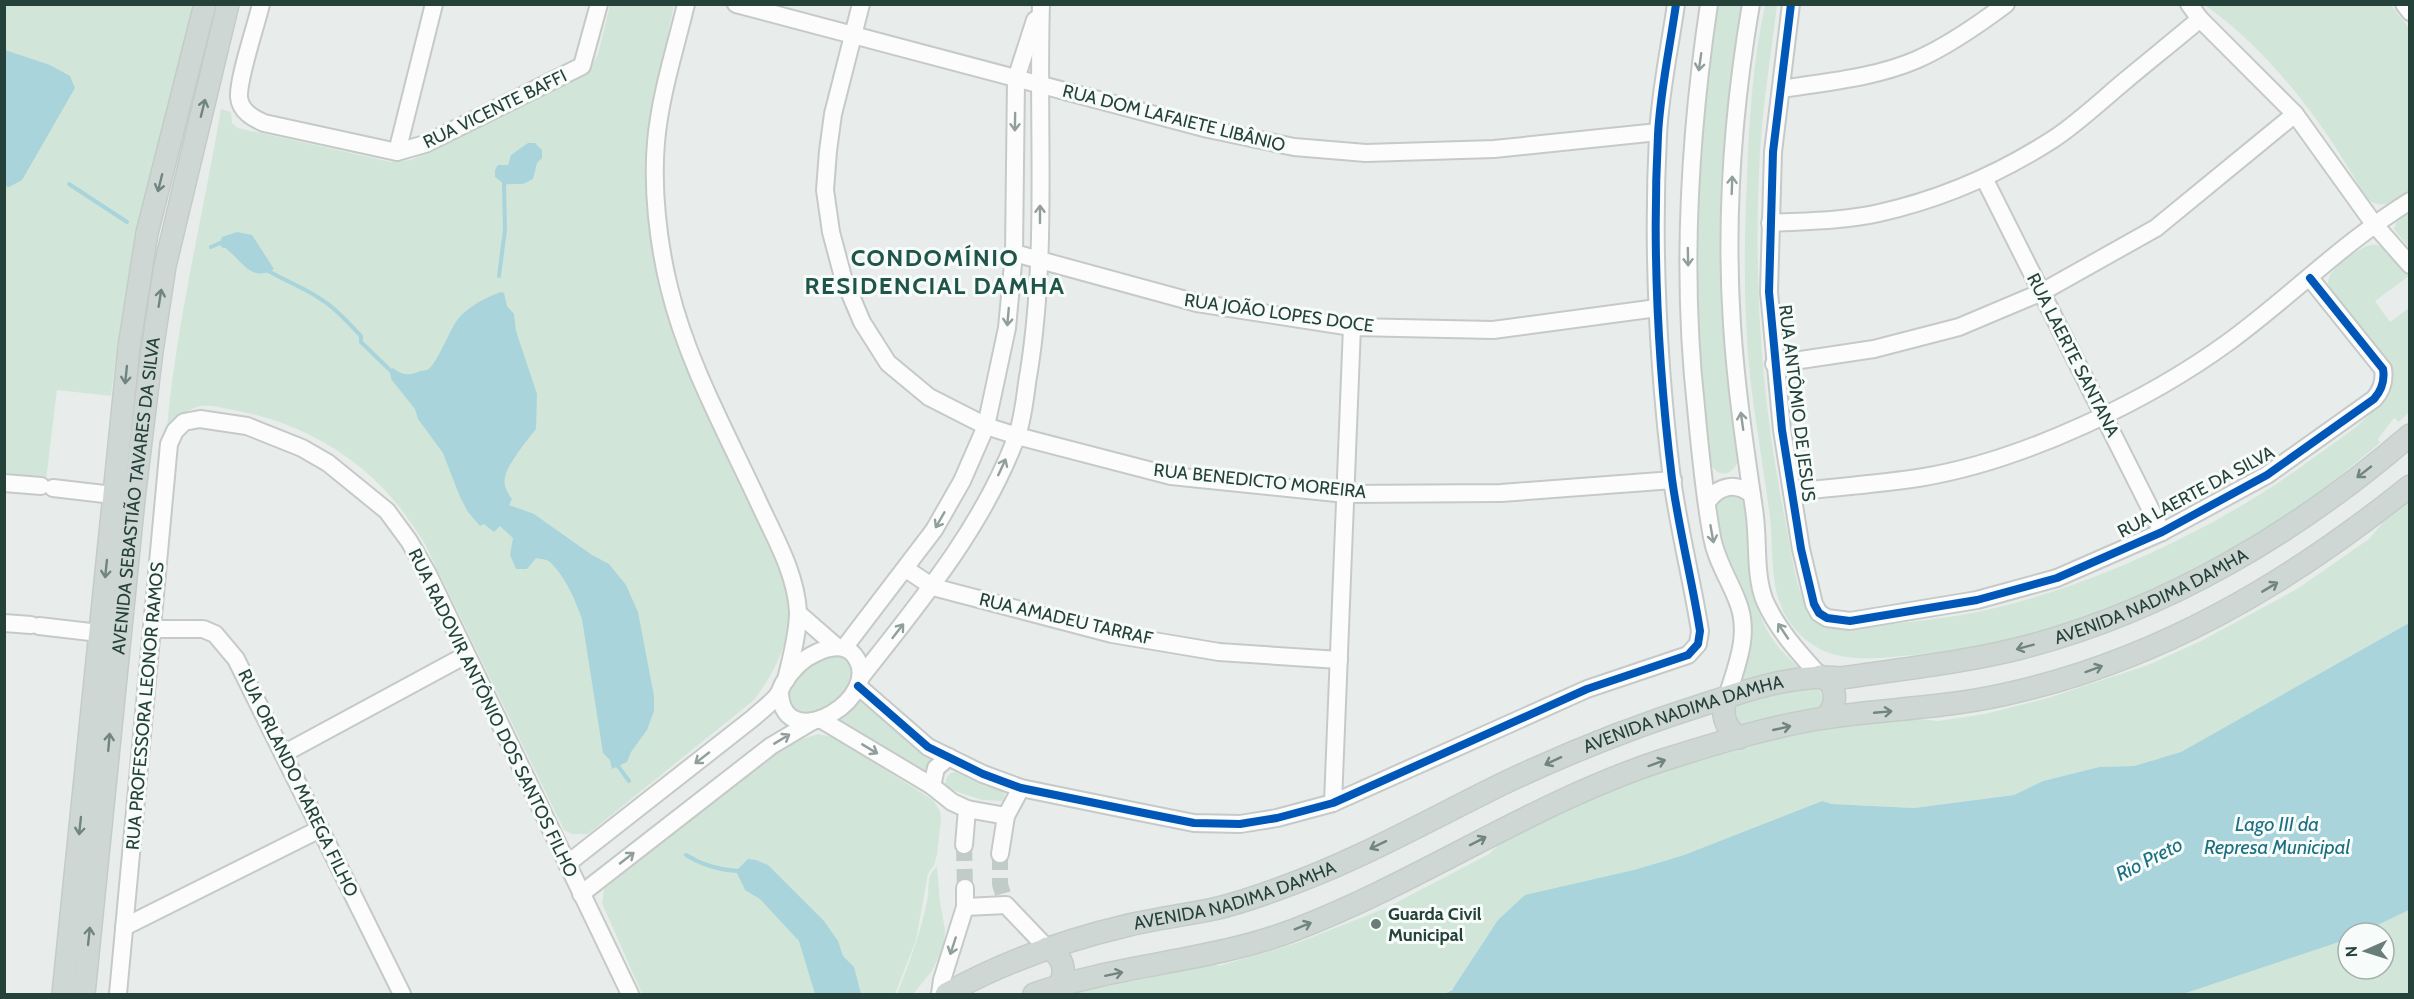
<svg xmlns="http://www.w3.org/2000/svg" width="2414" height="999" viewBox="0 0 2414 999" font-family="Cabin,sans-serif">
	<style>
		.green { fill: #d1e6d8 }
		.water { fill: #a9d4db }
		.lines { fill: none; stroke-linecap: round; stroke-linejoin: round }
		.stream { stroke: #a9d4db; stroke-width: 4 }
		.minor-tunnel { stroke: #c1cbc8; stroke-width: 16; stroke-dasharray: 16 8; stroke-linecap: butt }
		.minor-casing { stroke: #c5cac8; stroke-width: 20 }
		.major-casing { stroke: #c3ccc9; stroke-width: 24 }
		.minor { stroke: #fcfcfc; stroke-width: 16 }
		.major { stroke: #cfd7d5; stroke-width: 21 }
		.cycleway-casing { stroke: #f7fbf9; stroke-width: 11 }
		.cycleway { stroke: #0057b8; stroke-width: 8 }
		.oneway { stroke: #909f9b }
		.oneway2 { stroke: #718580 }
		.poi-dot { fill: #697e78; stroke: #f7fbf9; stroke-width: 2 }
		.labels { text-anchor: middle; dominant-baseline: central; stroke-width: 6; stroke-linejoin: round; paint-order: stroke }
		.street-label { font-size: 18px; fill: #24423a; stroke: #f7fbf9 }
		.poi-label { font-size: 18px; font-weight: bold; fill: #24423a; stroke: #f7fbf9; text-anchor: start }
		.water-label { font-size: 20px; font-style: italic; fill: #1c6f80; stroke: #f7fbf9 }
		.district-label { font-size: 24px; font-weight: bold; letter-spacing: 1.5px; fill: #1f5548; stroke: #f7fbf9 }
	</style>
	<rect width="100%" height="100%" fill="#e8edeb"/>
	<g class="green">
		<path d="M7 4 196 5C163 134 126 263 111 396L57 390 46 480 5 477V6Z"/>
		<path d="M610 5H674L653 108V238L661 291 682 356 777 565C781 575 785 586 787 596 795 634 776 671 754 700L588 834H572L564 830 425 544C407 515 387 489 360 467 322 436 277 417 228 409 218 407 207 404 197 407 185 411 176 419 167 427 177 320 203 215 221 109L231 112 232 123 238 128 391 162 411 160 588 73 598 54Z"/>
		<path d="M1716 5H1743C1716 156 1717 309 1738 461 1732 477 1718 478 1710 463 1696 358 1689 250 1698 145 1703 98 1710 51 1716 5Z"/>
		<path d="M1765 5H1777C1771 54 1763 104 1760 153 1753 278 1761 402 1786 524 1791 550 1796 595 1812 615 1821 627 1836 628 1849 629 1903 622 1958 619 2011 604 2118 575 2227 522 2316 456 2342 437 2373 419 2389 389L2332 294 2328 283C2329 272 2336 268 2344 261 2379 232 2384 245 2409 276L2375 301 2390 322 2409 308V412L2399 422 2394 418 2378 439 2380 443C2355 463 2331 484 2305 503 2189 584 2054 642 1913 655 1882 658 1840 664 1813 645 1763 611 1776 559 1769 510 1763 465 1755 421 1750 376 1743 310 1744 243 1747 177 1749 120 1753 61 1765 5Z"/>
		<path d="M2205 5H2391L2409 28V191C2395 201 2382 211 2366 198 2325 125 2274 55 2205 5Z"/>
		<polygon points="2406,215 2409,215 2409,248 2394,229 2398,218"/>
		<path d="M1721 494 1743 496 1746 503C1750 554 1745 607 1780 649 1787 657 1796 664 1803 672L1737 687C1745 660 1755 634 1749 606 1743 574 1701 526 1721 494Z"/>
		<polygon points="2409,496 2409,623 2181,752 2134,766 2099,767 2043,781 2014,795 1914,808 1832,804 1822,801 1684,855 1634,870 1444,994 1054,994 1090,985 1102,987 1148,978 1162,970 1211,960 1219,966 1297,943 1386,908 1489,854 1511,833 1588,795 1742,744 1814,729 1912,718 1938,721 1985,714 2048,698 2148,665 2201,641 2297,589 2369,539 2394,509"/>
		<path d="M836 654 844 656 853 666C853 672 854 679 851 684 843 697 813 723 797 713 775 700 798 669 814 661 820 658 828 656 836 654Z"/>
		<polygon points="1814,687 1819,689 1824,699 1819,708 1742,725 1736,723 1733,707 1736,703"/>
		<polygon points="860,699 908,742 938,761 928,777 835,723 846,716"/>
		<polygon points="818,734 833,737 933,800 940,811 941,819 937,855 934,865 928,874 916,940 895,994 642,994 602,903 604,889 789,743"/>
		<path d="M956 772 985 786 999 789 1005 794 1003 801 982 800 949 789 945 784C947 776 948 773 956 772Z"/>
		<path d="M937 867 940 902 945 930 944 945 932 971 913 994H897C909 963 922 930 928 896 929 885 927 874 937 867Z"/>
		<polygon points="2409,910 2409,994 2183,994 2348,939 2348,969 2384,969 2384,933 2361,933"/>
	</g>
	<g class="water">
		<polygon points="5,50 50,65 70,76 75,88 22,180 9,187 4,186"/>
		<polygon points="528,143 535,143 542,150 542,158 537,163 533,179 523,184 504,184 495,177 495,170 498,165 508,165 511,155"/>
		<path d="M237 232 252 235 274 269C258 279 249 271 238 260 233 254 226 249 220 243L222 237Z"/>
		<path d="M501 292 504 293 507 306 514 314 516 331 537 394 536 429C528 439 507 465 505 477 503 486 507 492 512 499L509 505 534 514 592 555 609 564 626 585 638 612 654 696V711L647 730 631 752 627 762 612 769 610 760 603 753 582 619C575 599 565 576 550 562 547 559 540 559 536 558L527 569H516L510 555 513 538 500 526 494 532 484 524 480 526 468 512 460 497 443 453 418 419 415 409 391 379 390 371 393 368C402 375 408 376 418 372 421 370 424 371 427 370 437 365 449 330 458 319 470 305 485 298 501 292Z"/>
		<polygon points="2409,623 2409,910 2361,933 2348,933 2348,939 2183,994 1444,994 1452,990 1498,920 1525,895 1634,870 1684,855 1822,801 1832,804 1914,808 2014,795 2043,781 2099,767 2134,766 2181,752"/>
		<polygon points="748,859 756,860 768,865 824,921 838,941 843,956 854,967 861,994 815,994 799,941 760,899 745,890 736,871"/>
	</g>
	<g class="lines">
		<g class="stream">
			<polyline points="69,184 127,222"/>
			<polyline points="211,247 220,243 224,246"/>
			<path d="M267 270C285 281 305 288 322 300 337 309 349 324 361 336V342L393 373"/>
			<polyline points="499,276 505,230 504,184 507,182"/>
			<polyline points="618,761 618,766 629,781"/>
			<path d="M686 855C702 865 719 870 738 871"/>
		</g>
		<g class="minor-tunnel">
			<polyline points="964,845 965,888"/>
			<polyline points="1000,854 1000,884 1006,905"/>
		</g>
		<defs>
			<g id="minor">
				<path d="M261 4C256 26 238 78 239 97 240 111 253 118 264 123L397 152 425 144 582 66 599 4"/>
				<path d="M686 4C675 50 660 96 656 142 652 189 658 242 669 287 687 362 726 432 758 501 774 536 796 573 798 612 798 635 791 658 786 680"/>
				<polyline points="736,4 1208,129 1294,147 1366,153 1494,149 1658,132"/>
				<polyline points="861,4 833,114 828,151 825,190 831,232 843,277 862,322 888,363 929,397 986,426 1017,436 1171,476 1346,494 1501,493 1673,480"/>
				<path d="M1709 4C1689 138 1681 272 1696 407 1700 450 1704 494 1712 537 1716 560 1729 579 1737 600 1751 633 1737 664 1727 697"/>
				<path d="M1751 4C1733 109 1725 219 1732 325 1736 387 1745 448 1754 509 1759 539 1754 571 1764 599 1776 628 1799 653 1820 676"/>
				<path d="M1791 4 1773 152 1769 292 1782 430 1801 549 1814 604 1819 613 1827 618 1850 621 1977 600 2057 578 2162 532 2267 475 2374 399C2382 390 2385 381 2383 369L2310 278"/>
				<polyline points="2189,4 2200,19 2295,114 2374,224 2410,265"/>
				<polyline points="2404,4 2410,12"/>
				<path d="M1781 89C1826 82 1874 78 1916 60 1948 46 1978 25 2006 4"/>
				<polyline points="397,152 434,4"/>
				<polyline points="1984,178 2162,532"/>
				<path d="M1770 223C1806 221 1844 221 1879 213 1942 199 2001 173 2055 138 2080 121 2102 100 2126 80 2150 60 2175 40 2200 19"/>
				<polyline points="1014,253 1197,303 1352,327 1493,330 1657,308"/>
				<polyline points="1774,364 1874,349 1959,327 2042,292 2156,228 2295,114"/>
				<polyline points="4,483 41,486"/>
				<polyline points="53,488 113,495"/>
				<path d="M1792 492C1836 487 1880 484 1924 477 2024 460 2148 401 2230 341 2291 296 2345 241 2410 201"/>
				<path d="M1708 501C1719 485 1737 482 1752 495"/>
				<polyline points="906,569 933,587 1112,634 1219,652 1339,660"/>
				<polyline points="798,613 837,647"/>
				<polyline points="4,623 31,625"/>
				<polyline points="39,626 99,633"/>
				<polyline points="152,629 203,629 215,634 236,659 402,994"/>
				<polyline points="844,648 934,530 962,481 986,426 1007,328 1014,253 1016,79 1035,20"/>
				<path d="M861 677C920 602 982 528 1016 438 1024 418 1025 392 1029 371 1048 250 1037 126 1041 4"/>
				<path d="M858 686 928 747 983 774 1021 788 1134 811 1194 823 1240 824 1277 818 1333 803 1587 689 1688 655 1698 644 1700 631C1692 580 1679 530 1672 479 1658 365 1652 250 1658 135 1660 92 1670 47 1676 4"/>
				<polyline points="820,719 932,786 952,802 967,809 1006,816"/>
				<polyline points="283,754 466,655"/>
				<polyline points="932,786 936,768 949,757"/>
				<polyline points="1333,803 1352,327"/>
				<polyline points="964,845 967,809"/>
				<polyline points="1000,854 1006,816 1021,788"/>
				<path d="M567 864 753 718C761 711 770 704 777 696 780 692 781 688 783 684 791 671 802 659 816 653 828 647 845 643 854 655 887 696 785 758 780 694"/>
				<polyline points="581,894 771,746 813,721"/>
				<polyline points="965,907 965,888"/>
				<polyline points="124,927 320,829"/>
				<polyline points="118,994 169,444 175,431 184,422 200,419 247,426 302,448 328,463 387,511 409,541 428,574 630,994"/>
				<polyline points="940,994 942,980 965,907 1006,905 1047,948"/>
			</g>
			<g id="major">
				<path d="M1820 676C1838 682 1839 707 1824 718"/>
				<path d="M1727 697C1720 714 1725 727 1739 738"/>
				<path d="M1047 948C1064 956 1068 973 1057 988"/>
				<polyline points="63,994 129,347 147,233 205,4"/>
				<path id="s1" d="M84 994 134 499 152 351 165 266 228 4"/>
				<path id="s2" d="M946 994C1003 962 1065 940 1129 925 1156 919 1183 915 1209 910 1233 905 1256 897 1278 889 1355 862 1427 821 1500 785 1567 753 1635 726 1705 704 1748 690 1797 673 1841 678 1901 669 1962 663 2021 648 2165 611 2298 532 2410 435"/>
				<path d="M1034 994C1118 964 1210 962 1294 930 1422 881 1535 801 1666 759 1718 743 1771 726 1825 718 1884 709 1943 708 2002 695 2156 662 2288 584 2410 486"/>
			</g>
		</defs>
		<use href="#minor" class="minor-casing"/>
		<use href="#major" class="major-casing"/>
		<use href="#minor" class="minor"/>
		<use href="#major" class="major"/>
		<defs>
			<g id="cycleway">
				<path d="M1791 4 1773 152 1769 292 1782 430 1801 549 1814 604 1819 613 1827 618 1850 621 1977 600 2057 578 2162 532 2267 475 2374 399C2382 390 2385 381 2383 369L2310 278"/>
				<path d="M858 686 928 747 983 774 1021 788 1134 811 1194 823 1240 824 1277 818 1333 803 1587 689 1688 655 1698 644 1700 631C1692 580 1679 530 1672 479 1658 365 1652 250 1658 135 1660 92 1670 47 1676 4"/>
			</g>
		</defs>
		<use href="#cycleway" class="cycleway-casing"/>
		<use href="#cycleway" class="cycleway"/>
	</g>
	<defs><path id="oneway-shaft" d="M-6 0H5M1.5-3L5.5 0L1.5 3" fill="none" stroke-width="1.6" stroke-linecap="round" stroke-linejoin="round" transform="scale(1.5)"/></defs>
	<g class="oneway">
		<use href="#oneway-shaft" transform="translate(1700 62) rotate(98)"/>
		<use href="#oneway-shaft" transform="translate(1015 122) rotate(91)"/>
		<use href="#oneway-shaft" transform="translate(1732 185) rotate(-88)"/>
		<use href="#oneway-shaft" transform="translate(1040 214) rotate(-90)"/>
		<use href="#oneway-shaft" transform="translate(1688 257) rotate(89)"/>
		<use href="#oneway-shaft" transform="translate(1008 317) rotate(95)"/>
		<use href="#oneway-shaft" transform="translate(1742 421) rotate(-98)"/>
		<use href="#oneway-shaft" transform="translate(1002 467) rotate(-65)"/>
		<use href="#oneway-shaft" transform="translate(940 520) rotate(120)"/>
		<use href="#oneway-shaft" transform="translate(1712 534) rotate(80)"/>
		<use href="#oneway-shaft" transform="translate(898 631) rotate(-52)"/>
		<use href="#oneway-shaft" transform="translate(1783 631) rotate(-124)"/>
		<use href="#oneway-shaft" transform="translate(782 739) rotate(-31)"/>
		<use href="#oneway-shaft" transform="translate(870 749) rotate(31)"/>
		<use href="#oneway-shaft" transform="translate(702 758) rotate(142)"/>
		<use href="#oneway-shaft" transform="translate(627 858) rotate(-38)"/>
		<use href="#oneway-shaft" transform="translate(953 946) rotate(108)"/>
	</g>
	<g class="oneway2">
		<use href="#oneway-shaft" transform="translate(203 108) rotate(-76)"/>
		<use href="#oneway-shaft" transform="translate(160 183) rotate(104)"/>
		<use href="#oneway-shaft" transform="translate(160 298) rotate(-81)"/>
		<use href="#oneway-shaft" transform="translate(126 375) rotate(96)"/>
		<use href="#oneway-shaft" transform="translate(2364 472) rotate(142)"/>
		<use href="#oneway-shaft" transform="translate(106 569) rotate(96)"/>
		<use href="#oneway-shaft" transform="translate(2270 587) rotate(-31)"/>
		<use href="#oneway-shaft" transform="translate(2025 647) rotate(165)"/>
		<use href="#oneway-shaft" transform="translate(2094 669) rotate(-20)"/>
		<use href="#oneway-shaft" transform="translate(1883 712) rotate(-5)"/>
		<use href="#oneway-shaft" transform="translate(1782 728) rotate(-13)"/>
		<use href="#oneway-shaft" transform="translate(109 742) rotate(-85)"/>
		<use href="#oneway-shaft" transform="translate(1553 761) rotate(155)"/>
		<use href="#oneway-shaft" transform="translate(1657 763) rotate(-20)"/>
		<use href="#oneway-shaft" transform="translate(80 826) rotate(96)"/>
		<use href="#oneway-shaft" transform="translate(1478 841) rotate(-27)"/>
		<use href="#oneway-shaft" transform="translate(1378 845) rotate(154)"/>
		<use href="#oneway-shaft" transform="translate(1303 926) rotate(-22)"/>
		<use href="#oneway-shaft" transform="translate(89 936) rotate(-84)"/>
		<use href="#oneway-shaft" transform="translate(1114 974) rotate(-12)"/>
	</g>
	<circle class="poi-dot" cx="1376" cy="924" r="6"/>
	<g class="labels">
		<g class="street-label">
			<text transform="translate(495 109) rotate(-26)">RUA VICENTE BAFFI</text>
			<text transform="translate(1174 118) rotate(14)">RUA DOM LAFAIETE LIBÂNIO</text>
			<text transform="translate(1279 313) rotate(8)">RUA JOÃO LOPES DOCE</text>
			<text transform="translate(2073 355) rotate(63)">RUA LAERTE SANTANA</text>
			<text transform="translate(1797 403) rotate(83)">RUA ANTÔMIO DE JESUS</text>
			<text transform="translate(1260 481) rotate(6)">RUA BENEDICTO MOREIRA</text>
			<text transform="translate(2196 492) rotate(-28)">RUA LAERTE DA SILVA</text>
			<text stroke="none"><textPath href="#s1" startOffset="501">AVENIDA SEBASTIÃO TAVARES DA SILVA</textPath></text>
			<text stroke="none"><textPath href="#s2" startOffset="1278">AVENIDA NADIMA DAMHA</textPath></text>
			<text transform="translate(1066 619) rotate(13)">RUA AMADEU TARRAF</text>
			<text transform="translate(145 706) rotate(-85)">RUA PROFESSORA LEONOR RAMOS</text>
			<text transform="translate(493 713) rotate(64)">RUA RADOVIR ANTÔNIO DOS SANTOS FILHO</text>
			<text stroke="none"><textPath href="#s2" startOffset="792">AVENIDA NADIMA DAMHA</textPath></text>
			<text transform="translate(298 783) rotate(64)">RUA ORLANDO MAREGA FILHO</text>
			<text stroke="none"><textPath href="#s2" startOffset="306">AVENIDA NADIMA DAMHA</textPath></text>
		</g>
		<g class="poi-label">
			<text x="1388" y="914">Guarda Civil<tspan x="1388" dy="21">Municipal</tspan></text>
		</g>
		<g class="water-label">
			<text x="2277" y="824">Lago III da<tspan x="2277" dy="23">Represa Municipal</tspan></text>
			<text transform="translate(2149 859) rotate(-27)">Rio Preto</text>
		</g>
		<g class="district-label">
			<text x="935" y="257">CONDOMÍNIO<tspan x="935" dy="28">RESIDENCIAL DAMHA</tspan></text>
		</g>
	</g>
	<rect width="2414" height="999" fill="none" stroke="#24423a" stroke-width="12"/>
	<g transform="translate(2366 951) rotate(267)"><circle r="28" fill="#f7fbf9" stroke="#a3b1ad" stroke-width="1.5"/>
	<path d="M0-4.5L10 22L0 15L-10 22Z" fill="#697e78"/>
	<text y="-9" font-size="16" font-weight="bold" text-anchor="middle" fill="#24423a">N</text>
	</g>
</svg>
